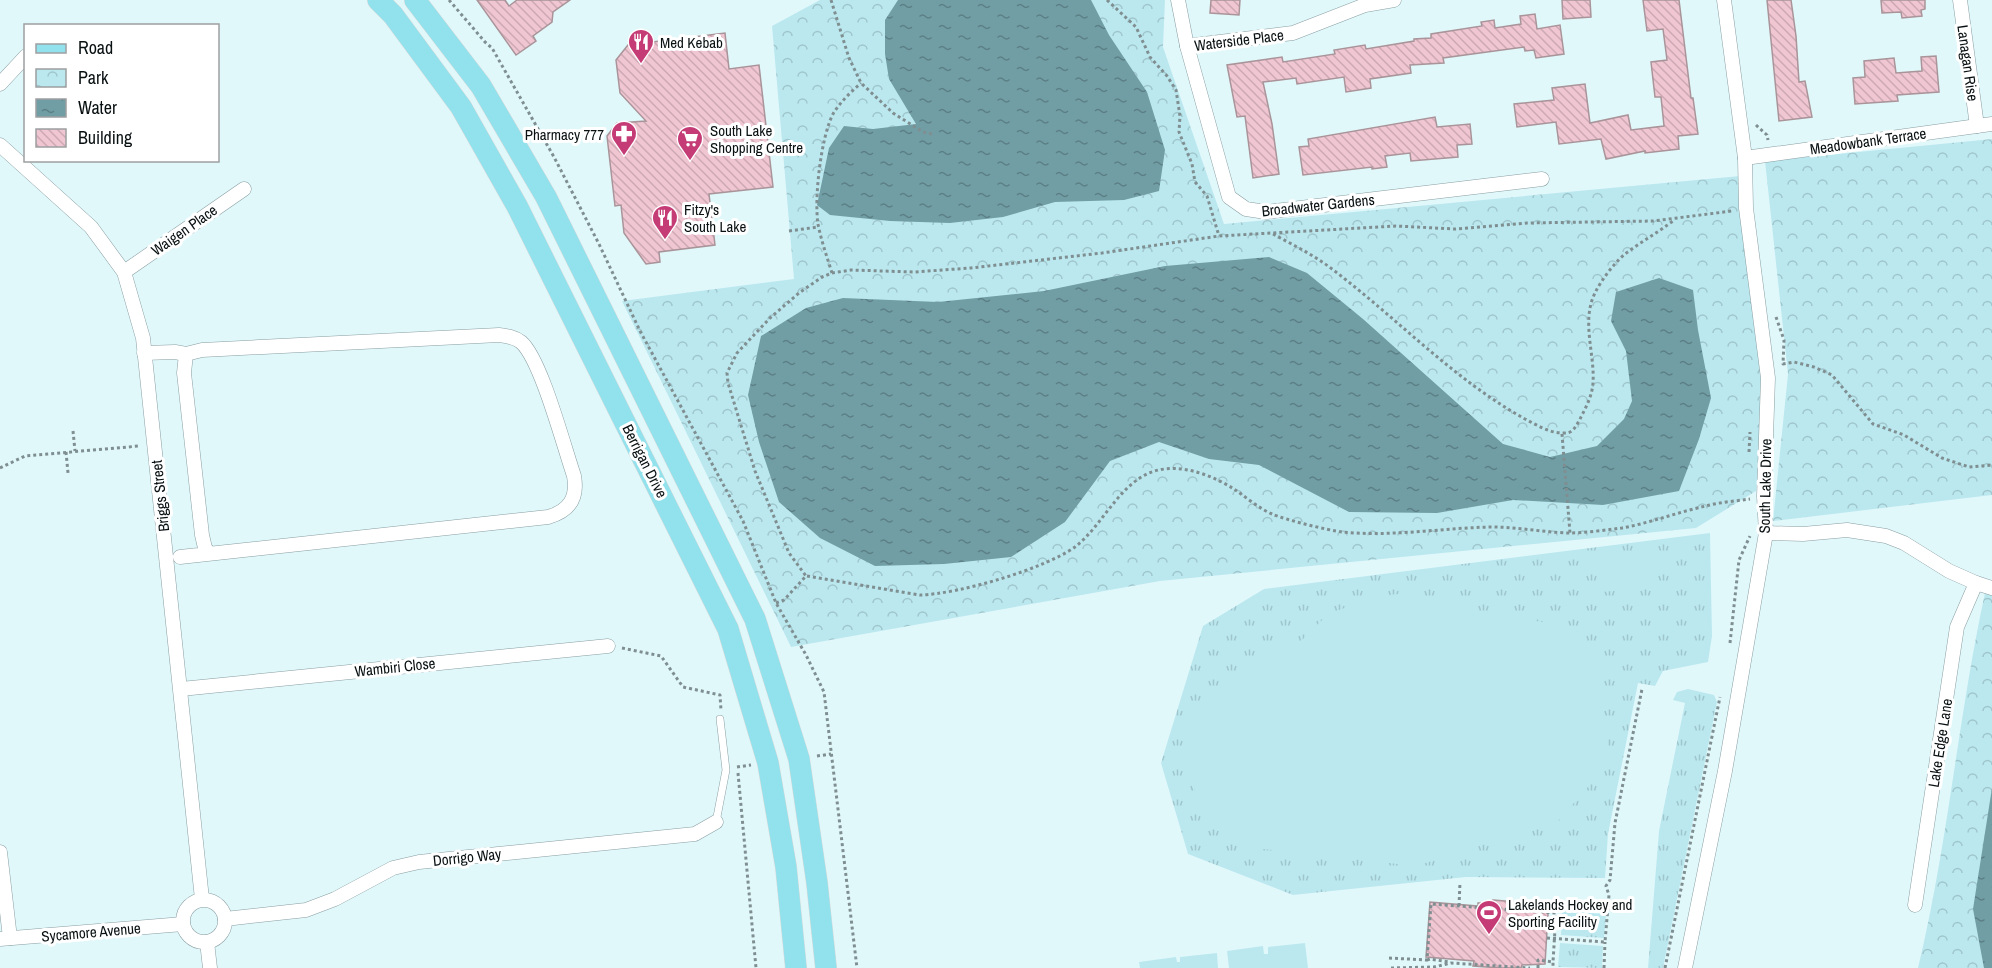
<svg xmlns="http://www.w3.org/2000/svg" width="1992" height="968" viewBox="0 0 1992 968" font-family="'Archivo Narrow',sans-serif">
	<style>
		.grass { fill: url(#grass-tufts) }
		.park { fill: url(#park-crowns) }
		.pitch { fill: #bbe8ef }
		.water { fill: url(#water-ripples) }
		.building { fill: url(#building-back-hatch); stroke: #a89499; stroke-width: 1.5 }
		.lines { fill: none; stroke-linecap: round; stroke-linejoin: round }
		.lane-casing { stroke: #899ea2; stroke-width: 8 }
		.street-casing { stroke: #899ea2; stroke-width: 15 }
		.primary-casing { stroke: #d8d9d9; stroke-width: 22 }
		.path { stroke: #7f8f91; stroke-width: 3; stroke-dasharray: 3 3; stroke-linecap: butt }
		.lane { stroke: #fff; stroke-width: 7 }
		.street { stroke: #fff; stroke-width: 14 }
		.primary { stroke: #92e2ed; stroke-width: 21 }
		.labels { text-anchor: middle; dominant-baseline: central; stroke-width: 6; stroke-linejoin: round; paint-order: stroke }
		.street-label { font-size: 15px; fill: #091012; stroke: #fff }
		.poi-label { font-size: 15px; fill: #091012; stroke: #fff; text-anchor: start }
	</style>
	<defs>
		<pattern id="grass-tufts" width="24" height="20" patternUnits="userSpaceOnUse" patternTransform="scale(1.5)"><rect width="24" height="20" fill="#bbe8ef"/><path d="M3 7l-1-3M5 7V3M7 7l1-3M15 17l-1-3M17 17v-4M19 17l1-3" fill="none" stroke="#9fc6cc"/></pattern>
		<pattern id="park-crowns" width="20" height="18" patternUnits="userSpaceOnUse" patternTransform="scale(1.5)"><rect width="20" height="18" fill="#bbe8ef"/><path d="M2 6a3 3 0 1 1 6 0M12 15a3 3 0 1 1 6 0" fill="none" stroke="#9fc6cc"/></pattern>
		<pattern id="water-ripples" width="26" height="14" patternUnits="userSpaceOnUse" patternTransform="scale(1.5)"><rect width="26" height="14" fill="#719ea5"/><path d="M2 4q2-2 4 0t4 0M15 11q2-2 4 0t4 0" fill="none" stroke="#5b7f85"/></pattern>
		<pattern id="building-back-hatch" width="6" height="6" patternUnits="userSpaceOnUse" patternTransform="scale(1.5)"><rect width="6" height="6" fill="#f0c6d3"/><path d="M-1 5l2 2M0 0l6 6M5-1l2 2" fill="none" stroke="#cca9b4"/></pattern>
	</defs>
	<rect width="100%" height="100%" fill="#e1f8fb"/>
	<g class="grass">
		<polygon points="1710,533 1712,636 1708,662 1663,671 1655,686 1638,683 1608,834 1605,878 1466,877 1293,895 1188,854 1161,763 1203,626 1264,589"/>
		<polygon points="1688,689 1714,695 1717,702 1663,968 1648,968 1659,831 1685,703 1673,700 1677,692"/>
		<polygon points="1562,911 1606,914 1604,938 1561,935"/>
		<polygon points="1560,943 1603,946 1602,968 1558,967"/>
	</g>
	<g class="park">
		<polygon points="820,0 1165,0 1163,47 1224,224 1740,176 1766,376 1756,491 1696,528 1160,581 791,647 622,301 794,279 772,26"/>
		<polygon points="1992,139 1992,495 1773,521 1788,374 1765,161"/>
		<path d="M1985 593 1992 594V968H1918C1948 844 1958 717 1985 593Z"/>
	</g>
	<g class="pitch">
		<polygon points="1655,550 1659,587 1601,592 1598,555"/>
		<polygon points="1407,593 1442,599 1470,612 1543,622 1598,665 1610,762 1558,821 1416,866 1254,848 1198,815 1185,718 1246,665 1301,641 1321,621 1337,611 1371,597"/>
		<polygon points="1305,943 1308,968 1229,968 1227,951 1263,946 1264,954 1268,954 1268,947"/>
		<polygon points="1217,953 1218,968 1140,968 1139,962 1176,957 1177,962 1180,962 1180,957"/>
	</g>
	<g class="water">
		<polygon points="898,0 1091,0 1109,35 1147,92 1165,150 1159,191 1124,200 1055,202 1003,217 950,223 890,221 830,215 817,205 829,148 844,126 873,129 916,124 889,79 885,54 885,20"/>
		<polygon points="1269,257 1307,273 1363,319 1503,444 1550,457 1597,446 1624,419 1632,401 1626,351 1611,321 1616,292 1659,278 1693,290 1698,330 1711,398 1699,439 1679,491 1603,505 1513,500 1437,513 1349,512 1259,465 1209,459 1159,442 1110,461 1065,522 1011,557 944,564 875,566 820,538 779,502 759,442 748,395 761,336 806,308 843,298 938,302 1044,291 1165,266"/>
		<polygon points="1992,788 1992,968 1984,968 1973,909"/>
	</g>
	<g class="building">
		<polygon points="477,0 505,0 509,6 517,0 570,0 553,12 552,22 533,36 536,41 516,55"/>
		<polygon points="1211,0 1240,0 1239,15 1210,13"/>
		<polygon points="1562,0 1590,0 1591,17 1563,19"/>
		<polygon points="1643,0 1679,0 1691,98 1693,98 1698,134 1678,136 1679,149 1645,153 1645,151 1606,159 1601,139 1559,144 1556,122 1517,127 1514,104 1554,100 1552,88 1585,84 1590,123 1628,115 1631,130 1664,126 1661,97 1655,97 1651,62 1667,60 1663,29 1647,31"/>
		<polygon points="1767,0 1791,0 1796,36 1799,82 1805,81 1812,117 1779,121"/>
		<polygon points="1881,0 1925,0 1925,9 1921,10 1922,16 1902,18 1901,12 1882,13"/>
		<polygon points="1535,14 1537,29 1560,25 1564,54 1536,58 1534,50 1525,51 1524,47 1443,58 1444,63 1410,65 1411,73 1370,79 1371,88 1346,92 1344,77 1297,84 1296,78 1263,82 1272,124 1279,174 1253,178 1245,116 1237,117 1227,65 1282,57 1283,62 1335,54 1334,50 1365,45 1366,49 1414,41 1414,39 1431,38 1431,34 1482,26 1481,22 1494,20 1495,28 1521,24 1520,16"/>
		<polygon points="725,33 729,69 759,65 773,187 709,194 715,245 659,252 660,262 646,264 624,233 621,205 615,206 607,136 617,123 646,121 620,93 616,60 628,45"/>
		<polygon points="1936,56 1939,92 1897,95 1898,101 1855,104 1853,78 1865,77 1864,61 1894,58 1896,73 1922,71 1921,57"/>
		<polygon points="1435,117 1437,127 1470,124 1472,144 1457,145 1458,157 1411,161 1410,153 1385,156 1387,167 1372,169 1372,167 1303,175 1299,147 1309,146 1308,139"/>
		<polygon points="1493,900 1528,903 1527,909 1546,911 1548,914 1545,964 1522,965 1521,968 1500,968 1473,966 1474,961 1426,957 1430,902 1478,906 1478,903 1493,903"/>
	</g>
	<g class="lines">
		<defs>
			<polyline id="lane" points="716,822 726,770 720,719"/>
			<g id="street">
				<polyline points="1178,0 1187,46 1229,197 1246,209 1266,212 1542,179"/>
				<polyline points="1960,0 1977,126"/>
				<polyline points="1187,46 1293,33 1365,5 1394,0"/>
				<polyline points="0,84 26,56"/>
				<polyline points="0,145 91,227 124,272 143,338 202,899"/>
				<polyline points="1745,158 1992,124"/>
				<polyline points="124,272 244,189"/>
				<polyline points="144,353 175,352 186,354"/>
				<polyline points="1766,533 1803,534 1847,530 1886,536 1904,543 1949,571 1976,583 1992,588"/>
				<path d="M180 557 548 517C569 511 578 498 574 476 564 447 541 359 521 342 515 337 507 336 499 335L202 350 186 354 184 373 202 535 205 548 209 553"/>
				<polyline points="181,689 608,646"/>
				<polyline points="0,852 10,938"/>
				<circle cx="204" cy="921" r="21"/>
				<polyline points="1915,905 1957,627 1976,583"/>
				<polyline points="225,919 306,910 335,899 393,868 419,862 695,834 716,822"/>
				<polyline points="0,939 183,924"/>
				<polyline points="207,942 210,968"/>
				<polyline points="1685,968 1725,771 1766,533 1764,496 1768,378 1746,208 1745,158 1724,0"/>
			</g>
			<g id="primary">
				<polyline points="378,0 393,15 461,107 517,206 728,629 768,763 786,867 796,968"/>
				<polyline points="415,0 481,86 546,197 755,619 799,759 817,883 826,968"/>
			</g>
		</defs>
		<use href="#lane" class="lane-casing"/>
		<use href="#street" class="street-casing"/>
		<use href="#primary" class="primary-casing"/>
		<g class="path">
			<polyline points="449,0 485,42 492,48 554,157 599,244 640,331 743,521 776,603 806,655 824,692 857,968"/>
			<polyline points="831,0 849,58 861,83 893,113 923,132 932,134"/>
			<polyline points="1107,0 1136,27 1150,57 1167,76 1176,90 1180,116 1179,132 1192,164 1195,182 1207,196 1219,236"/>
			<polyline points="1756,125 1767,135 1768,140"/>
			<polyline points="789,231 818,227"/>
			<path d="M1273 234C1293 245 1314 255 1332 269 1397 318 1453 379 1525 419 1537 425 1549 433 1563 433 1572 434 1575 428 1579 421 1585 409 1592 397 1593 383 1595 354 1581 321 1595 293 1602 279 1616 260 1629 251 1644 240 1659 232 1674 220"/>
			<path d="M832 273C827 257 821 240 818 224 814 198 821 137 833 114 840 102 851 92 861 83"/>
			<polyline points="1776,317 1784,340 1783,364 1794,362 1814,367 1832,375 1873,424 1904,435 1942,458 1969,467 1992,465"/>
			<polyline points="73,431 75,451"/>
			<polyline points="1562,434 1570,533"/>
			<polyline points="66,452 68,473"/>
			<polyline points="1749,452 1750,432"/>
			<polyline points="0,468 25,456 139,446"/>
			<path d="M807 576 920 595C959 594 1044 569 1075 547 1106 523 1123 473 1165 469 1188 466 1215 477 1234 489 1246 497 1258 508 1272 514 1286 520 1327 530 1342 532 1391 537 1442 528 1491 527 1517 527 1542 532 1568 533 1585 533 1605 530 1622 528 1650 523 1678 512 1706 506 1720 502 1736 501 1750 499"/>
			<polyline points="776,603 784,600 806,576 789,553 755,471 728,383 727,373 737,353 770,318 799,293 822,277 832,273 851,270 914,272 971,268 1102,253 1219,236 1396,226 1455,229 1527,223 1653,221 1732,211"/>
			<polyline points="1730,643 1739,560 1750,536"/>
			<polyline points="622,648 661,656 683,687 720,695 721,710"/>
			<polyline points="817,756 831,754"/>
			<polyline points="737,767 751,765"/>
			<polyline points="738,773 756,968"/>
			<polyline points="1459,906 1460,882"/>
			<polyline points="1547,938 1605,942 1609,895 1606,886 1610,880 1615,823 1642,689"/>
			<polyline points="1389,958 1427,960 1431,904 1556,913 1553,962"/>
			<polyline points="1427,960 1430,959 1449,962"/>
			<polyline points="1391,968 1434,967 1451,963 1530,968"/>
			<polyline points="1538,968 1538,960 1553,962 1553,968"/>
			<polyline points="1604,968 1605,942"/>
			<polyline points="1665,968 1720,697"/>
		</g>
		<use href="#lane" class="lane"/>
		<use href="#street" class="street"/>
		<use href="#primary" class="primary"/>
	</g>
	<defs>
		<symbol id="restaurant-pin" viewBox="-11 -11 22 30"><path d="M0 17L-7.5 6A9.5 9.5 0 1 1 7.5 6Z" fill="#c53b75" stroke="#fff"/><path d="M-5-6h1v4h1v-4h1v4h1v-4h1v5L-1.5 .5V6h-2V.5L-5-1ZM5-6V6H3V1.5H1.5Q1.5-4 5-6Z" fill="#fff"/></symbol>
		<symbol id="pharmacy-pin" viewBox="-11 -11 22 30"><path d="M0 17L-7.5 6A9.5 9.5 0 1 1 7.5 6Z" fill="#c53b75" stroke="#fff"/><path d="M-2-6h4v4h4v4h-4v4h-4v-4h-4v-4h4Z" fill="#fff"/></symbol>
		<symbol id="supermarket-pin" viewBox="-11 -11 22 30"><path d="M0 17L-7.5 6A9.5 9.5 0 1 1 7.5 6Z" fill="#c53b75" stroke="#fff"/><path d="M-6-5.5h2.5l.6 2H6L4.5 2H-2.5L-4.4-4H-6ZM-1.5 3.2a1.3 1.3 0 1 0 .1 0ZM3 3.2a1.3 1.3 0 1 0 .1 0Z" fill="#fff"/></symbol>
		<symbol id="stadium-pin" viewBox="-11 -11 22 30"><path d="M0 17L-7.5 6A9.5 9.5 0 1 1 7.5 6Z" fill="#c53b75" stroke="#fff"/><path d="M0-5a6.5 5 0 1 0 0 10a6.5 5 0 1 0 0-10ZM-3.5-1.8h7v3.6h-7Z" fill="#fff"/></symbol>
	</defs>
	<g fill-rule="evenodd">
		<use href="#restaurant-pin" x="626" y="27" width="30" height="40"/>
		<use href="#pharmacy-pin" x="609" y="119" width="30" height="40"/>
		<use href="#supermarket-pin" x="675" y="124" width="30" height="40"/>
		<use href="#restaurant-pin" x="650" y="203" width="30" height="40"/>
		<use href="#stadium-pin" x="1474" y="898" width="30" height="40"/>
	</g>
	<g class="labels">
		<g class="street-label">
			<text transform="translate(1239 40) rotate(-7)">Waterside Place</text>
			<text transform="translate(1968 63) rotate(82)">Lanagan Rise</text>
			<text transform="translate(1868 141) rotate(-8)">Meadowbank Terrace</text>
			<text transform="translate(1318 205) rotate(-6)">Broadwater Gardens</text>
			<text transform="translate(184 230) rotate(-35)">Waigen Place</text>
			<text transform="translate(645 461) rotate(63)">Berrigan Drive</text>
			<text transform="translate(1765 486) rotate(-89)">South Lake Drive</text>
			<text transform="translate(160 496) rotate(-96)">Briggs Street</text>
			<text transform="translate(395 667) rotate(-6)">Wambiri Close</text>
			<text transform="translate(1940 743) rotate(-81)">Lake Edge Lane</text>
			<text transform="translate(467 857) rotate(-6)">Dorrigo Way</text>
			<text transform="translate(91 932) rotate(-5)">Sycamore Avenue</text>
		</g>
		<g class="poi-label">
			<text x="660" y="42">Med Kebab</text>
			<text x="710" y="130">South Lake<tspan x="710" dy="17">Shopping Centre</tspan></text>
			<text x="604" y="134" text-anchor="end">Pharmacy 777</text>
			<text x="684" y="209">Fitzy's<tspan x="684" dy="17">South Lake</tspan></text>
			<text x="1508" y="904">Lakelands Hockey and<tspan x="1508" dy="17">Sporting Facility</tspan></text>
		</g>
	</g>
	<rect x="24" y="24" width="195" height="138" fill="#ffffff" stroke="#9d9fa0" stroke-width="1.5"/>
	<rect x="36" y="44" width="30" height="9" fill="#92e2ed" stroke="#9d9fa0" stroke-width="1.5"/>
	<text x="78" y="54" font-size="18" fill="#091012">Road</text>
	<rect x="36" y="69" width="30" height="18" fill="url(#park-crowns)" stroke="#9d9fa0" stroke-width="1.5"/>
	<text x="78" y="84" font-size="18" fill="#091012">Park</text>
	<rect x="36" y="99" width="30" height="18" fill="url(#water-ripples)" stroke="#9d9fa0" stroke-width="1.5"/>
	<text x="78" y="114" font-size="18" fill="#091012">Water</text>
	<rect x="36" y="129" width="30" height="18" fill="url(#building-back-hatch)" stroke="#9d9fa0" stroke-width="1.5"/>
	<text x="78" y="144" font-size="18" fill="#091012">Building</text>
</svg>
